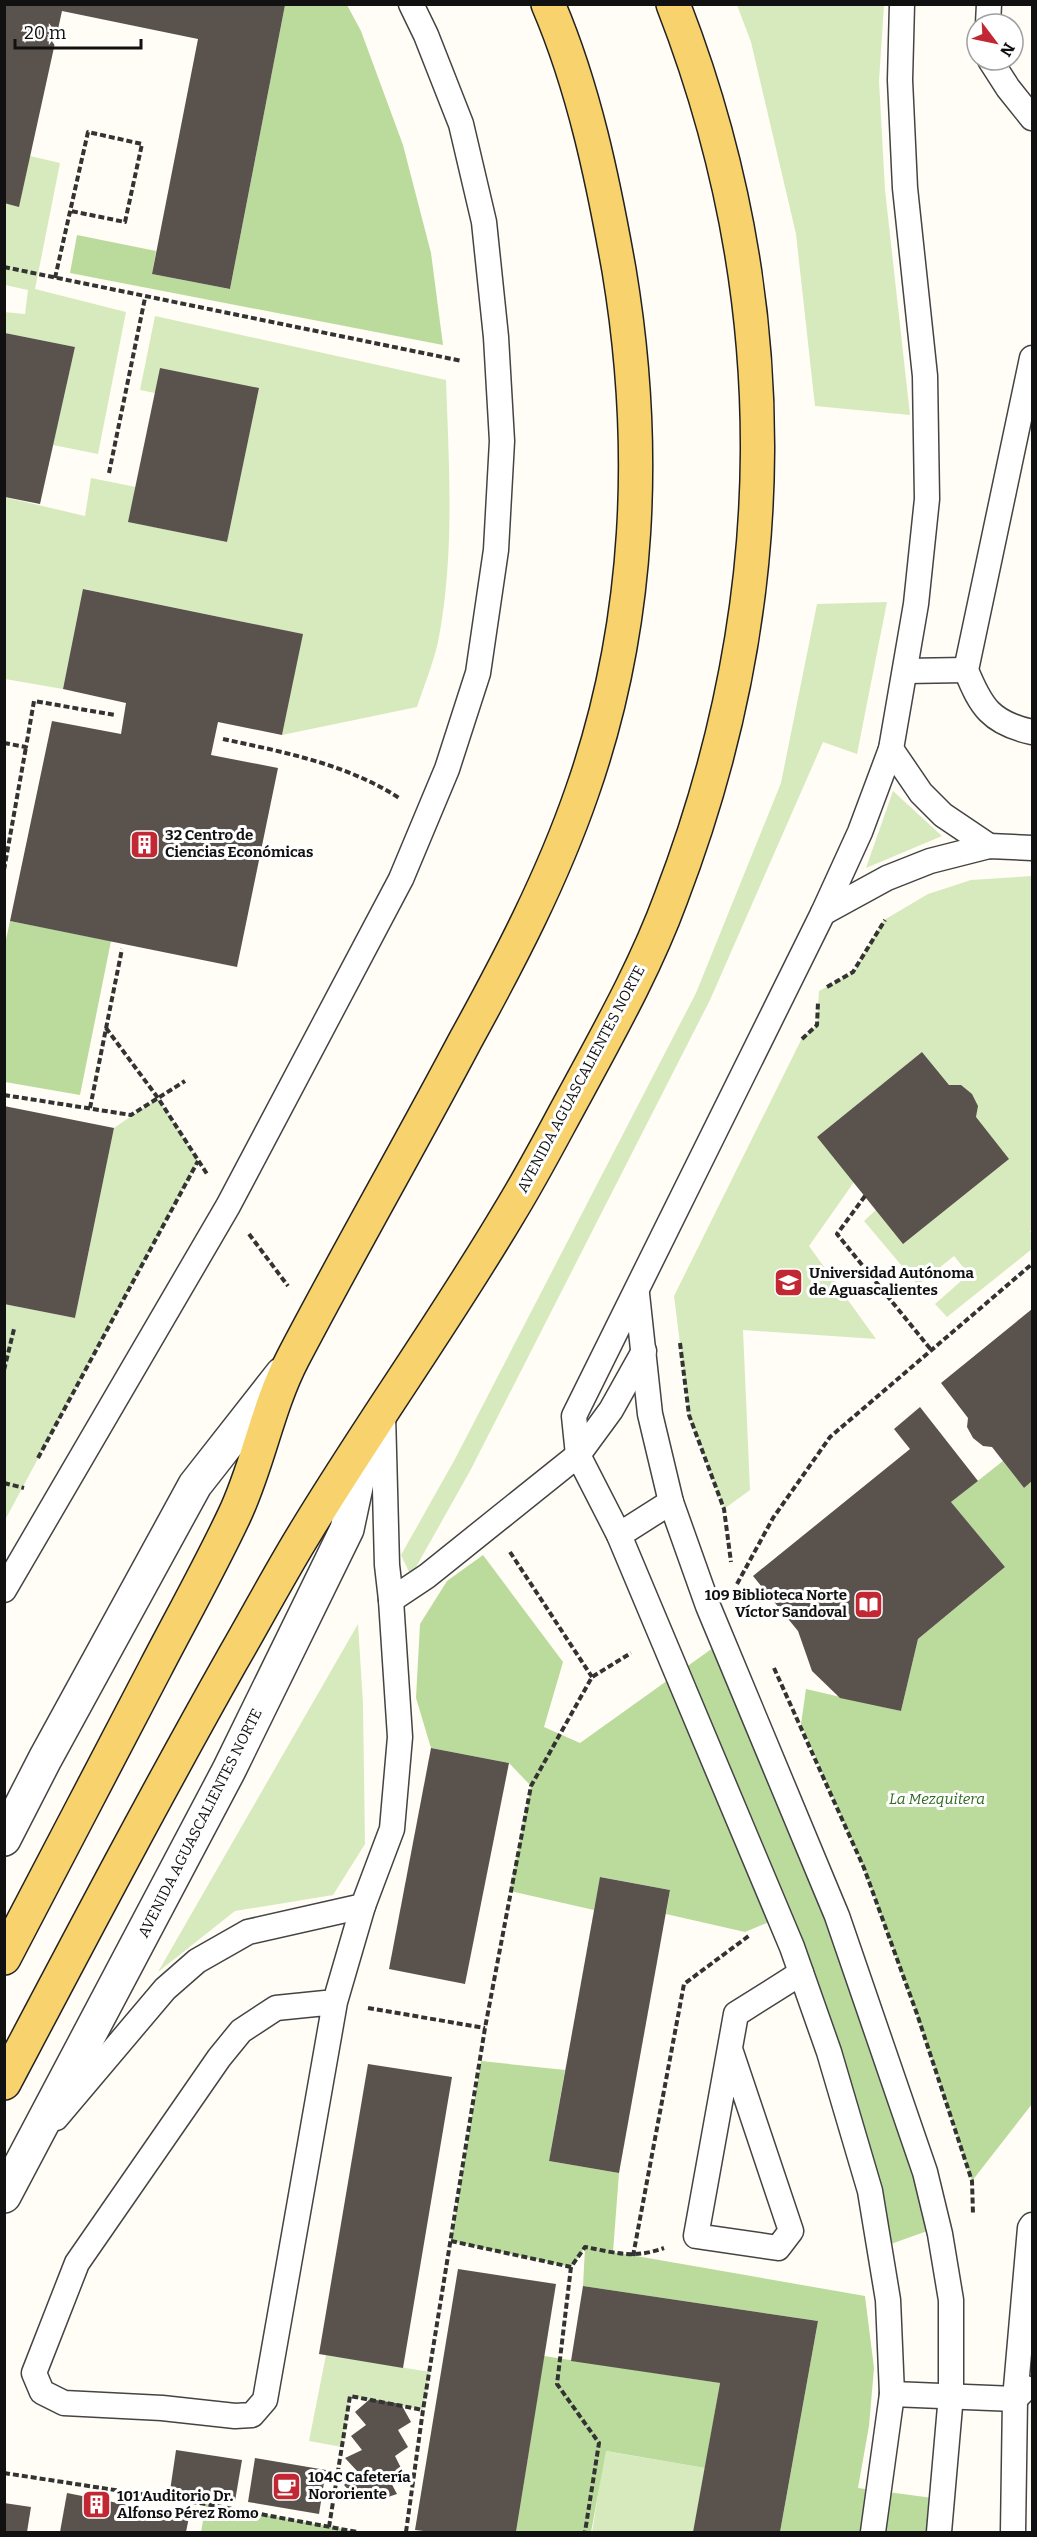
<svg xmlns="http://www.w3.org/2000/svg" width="1037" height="2537" font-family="Bitter,serif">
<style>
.green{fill:#d6eabe}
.forest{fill:#bbdb9d}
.building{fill:#5a524d}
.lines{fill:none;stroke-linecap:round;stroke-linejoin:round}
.service-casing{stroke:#444;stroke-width:27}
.tertiary-casing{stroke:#444;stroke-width:36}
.primary-casing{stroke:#222;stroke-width:36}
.path{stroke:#333;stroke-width:4;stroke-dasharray:6 3;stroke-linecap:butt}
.service{stroke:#fff;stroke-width:24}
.tertiary{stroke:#fff;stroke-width:33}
.primary{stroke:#f7d26d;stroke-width:33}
.labels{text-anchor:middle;stroke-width:6;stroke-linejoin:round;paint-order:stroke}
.poi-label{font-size:15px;font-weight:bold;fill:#111;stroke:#fff;text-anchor:start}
.street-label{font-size:15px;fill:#111;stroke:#fff}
.park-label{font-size:15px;font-style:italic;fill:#316a20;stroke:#fff}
</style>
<rect width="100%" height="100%" fill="#fffdf5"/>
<g class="green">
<polygon points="737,5 884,5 879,81 885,190 910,415 815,406 796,234 751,42"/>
<polygon points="30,156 60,163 35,289 126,312 98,454 53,445 75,347 5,333 4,312 25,314 28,290 5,285 5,203 19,206"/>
<path d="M155 316 446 380C449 467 455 556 438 642 433 664 424 686 417 707L282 735 302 634 84 589 63 689 5 679 4 497 85 516 91 478 136 487 129 522 227 542 259 388 155 393 140 390Z"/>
<polygon points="887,602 857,754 823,742 710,1000 470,1471 411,1576 401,1555 455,1459 696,993 781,783 817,604"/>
<polygon points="893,791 942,836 866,868"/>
<path d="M1032 876V1229L1030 1231 1032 1235V1249L947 1317 935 1304 969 1274 954 1256 918 1285 864 1221 976 1117C979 1098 969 1086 949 1085L922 1052 818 1137 854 1182 809 1246 876 1339 743 1330 750 1490 724 1509 689 1415 674 1296 802 1038 817 1025 819 991 854 972 884 920 928 894 971 880Z"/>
<polygon points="158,1098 198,1161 5,1520 5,1304 75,1318 114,1128"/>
<polygon points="358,1624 363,1704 365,1844 333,1895 235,1911 158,1972"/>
<polygon points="326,2355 430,2372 423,2410 350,2397 342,2447 309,2441"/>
<polygon points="605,2451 705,2468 693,2532 592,2532"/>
</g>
<g class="forest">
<polygon points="285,5 347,5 361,31 403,145 431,253 443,345 70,273 77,235 156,251 152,274 230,289"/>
<polygon points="10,921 111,941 80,1095 5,1082 4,949"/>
<polygon points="1003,1461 1024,1488 1032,1481 1032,2104 972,2181 917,2014 864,1868 801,1724 806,1689 901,1711 918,1639 1005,1567 951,1502"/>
<polygon points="483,1555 563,1662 544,1727 580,1743 717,1645 829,1919 912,2168 930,2230 888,2245 786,1915 745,1932 666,1914 670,1890 601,1877 594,1910 510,1891 531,1786 509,1763 431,1748 416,1698 420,1624 447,1581"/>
<polygon points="481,2061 565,2070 549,2161 619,2173 613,2252 865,2296 874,2368 869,2426 858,2488 940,2499 936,2532 780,2532 818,2321 583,2286 585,2248 571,2267 451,2241"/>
<polygon points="544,2356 720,2383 705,2468 606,2451 591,2532 516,2532"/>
<polygon points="206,2504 359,2532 201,2532"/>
</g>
<g class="building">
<polygon points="4,5 285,5 230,289 152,274 198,39 62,11 19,207 4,203"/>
<polygon points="5,333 75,347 40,504 5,497"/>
<polygon points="160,368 259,388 227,542 128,522"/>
<polygon points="83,589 303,634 282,735 218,722 211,755 278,768 237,967 10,921 52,721 121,734 126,703 63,689"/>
<polygon points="922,1052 949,1085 961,1085 972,1094 978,1106 976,1117 1009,1159 903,1244 817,1137"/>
<polygon points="4,1106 114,1128 75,1318 4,1304"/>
<polygon points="1032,1309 1032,1481 1024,1488 992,1447 983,1446 973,1438 967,1427 968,1418 941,1383"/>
<polygon points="920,1407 978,1481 951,1502 1005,1567 918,1639 901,1711 840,1698 812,1671 798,1631 753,1576 910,1449 894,1429"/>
<polygon points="431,1748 509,1763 465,1984 389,1969"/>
<polygon points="600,1877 670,1890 619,2173 549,2161"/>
<polygon points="368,2064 452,2077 403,2368 319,2354"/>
<polygon points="458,2269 556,2284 516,2532 432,2532 415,2530"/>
<polygon points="583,2286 818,2321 780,2532 693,2532 720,2383 571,2361"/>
<polygon points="370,2399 401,2404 411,2422 398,2430 408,2447 395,2456 402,2470 389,2479 397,2494 382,2499 355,2497 344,2485 358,2472 345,2458 362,2450 351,2436 366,2425 355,2412"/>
<polygon points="176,2450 242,2460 235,2501 170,2491"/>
<polygon points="255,2458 326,2470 319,2514 248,2502"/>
<polygon points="67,2493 189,2517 186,2532 60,2532"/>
<polygon points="4,2503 31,2507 27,2532 4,2532"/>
</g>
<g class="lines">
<defs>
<g id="service">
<polyline points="988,24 989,4"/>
<polyline points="990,60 1008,88 1032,118"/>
<path d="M1032 358 966 670C981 707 991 723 1032 732"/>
<polyline points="905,671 966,670"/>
<polyline points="891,749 921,793 943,815 989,846"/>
<polyline points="823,913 887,878 930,861 989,846 1032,848"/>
<polyline points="637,1294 650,1414 671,1502 708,1606 837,1916 925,2172 940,2234 951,2300 951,2395 939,2532"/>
<polyline points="619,1535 671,1502"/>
<polyline points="4,1590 228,1206 401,879 447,769 478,673 496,550 502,441 496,337 484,222 461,124 426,35 411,4"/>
<polyline points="391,1600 427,1576 578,1455 611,1410 644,1351"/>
<polyline points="335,2002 276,2008 241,2031 219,2058 77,2263 34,2373 42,2392 64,2403 162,2408 235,2416 252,2415 265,2400 335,2002 363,1906"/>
<polyline points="730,2049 791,2231 778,2248 696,2236 736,2014 801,1973"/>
<polyline points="56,2118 165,1989 197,1961 248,1932 363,1906 392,1829 400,1737 391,1600 387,1565 383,1414"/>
<polyline points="892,2394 1015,2399 1026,2388"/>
<polyline points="873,2532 892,2394 888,2300 870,2191 829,2052 792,1947 619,1535 578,1455 574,1416 823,913 860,832 891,749 916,604 927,499 925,376 905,188 900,80 902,4"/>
<polyline points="1013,2532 1015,2399 1030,2228 1032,2225"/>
</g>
<g id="tertiary">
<polyline points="4,1839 45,1759 195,1485 282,1374"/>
<polyline points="4,2196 229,1770 347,1529 366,1440"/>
</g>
<g id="primary">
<path d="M4 1958C55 1861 105 1764 156 1667 182 1617 210 1567 234 1516 258 1466 267 1408 293 1358 349 1251 409 1147 465 1041 509 961 552 879 582 792 641 624 648 444 619 270 603 180 584 88 548 4"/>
<path d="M4 2083C79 1941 153 1800 232 1660 257 1617 280 1573 306 1531 371 1424 445 1321 509 1213 533 1174 554 1133 576 1093 610 1030 646 966 671 898 784 603 788 300 673 4"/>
</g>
</defs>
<use href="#service" class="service-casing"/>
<use href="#tertiary" class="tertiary-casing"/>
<use href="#primary" class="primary-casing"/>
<g class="path">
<polyline points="4,267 462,361"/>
<polyline points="55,278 88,132 142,144 125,222 71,211"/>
<polyline points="109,473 145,298"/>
<path d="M223 739C283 752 347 764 399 798"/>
<polyline points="4,743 26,747 34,701 115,715"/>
<polyline points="4,870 26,747"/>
<polyline points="827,987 853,972 885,920"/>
<polyline points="106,1028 158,1098 207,1174"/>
<polyline points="802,1039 817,1025 818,1002"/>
<polyline points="4,1095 131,1115 185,1081"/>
<polyline points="90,1108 122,949"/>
<polyline points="865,1196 837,1234 932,1351"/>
<polyline points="249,1234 288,1286"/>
<polyline points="680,1343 689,1415 724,1509 731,1562"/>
<polyline points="4,1370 14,1329"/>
<polyline points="38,1458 198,1161"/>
<polyline points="4,1483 24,1488"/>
<polyline points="510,1552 592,1677"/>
<polyline points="737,1584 773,1518 830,1437 1032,1264"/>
<polyline points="774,1668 864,1868 917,2014 972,2181 973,2214"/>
<polyline points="368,2008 485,2028"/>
<path d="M451 2241 571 2267 585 2247C617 2253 633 2259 664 2248"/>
<polyline points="633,2256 684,1984 750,1935"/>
<polyline points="571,2267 557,2384 599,2443 585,2532"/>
<polyline points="4,2473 206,2504 357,2532"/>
<polyline points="329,2527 350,2396 423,2410"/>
<polyline points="406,2532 423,2410 485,2028 531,1786 592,1677 631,1653"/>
</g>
<use href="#service" class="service"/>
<use href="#tertiary" class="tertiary"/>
<use href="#primary" class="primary"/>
</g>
<defs>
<symbol id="building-square" viewBox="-11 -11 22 22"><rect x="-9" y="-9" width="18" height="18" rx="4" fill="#c22834" stroke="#fff"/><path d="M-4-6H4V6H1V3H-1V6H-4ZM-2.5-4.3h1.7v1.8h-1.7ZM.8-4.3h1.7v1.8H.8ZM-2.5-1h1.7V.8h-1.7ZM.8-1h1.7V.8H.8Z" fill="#fff"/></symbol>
<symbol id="university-square" viewBox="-11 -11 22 22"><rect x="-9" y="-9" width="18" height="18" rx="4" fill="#c22834" stroke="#fff"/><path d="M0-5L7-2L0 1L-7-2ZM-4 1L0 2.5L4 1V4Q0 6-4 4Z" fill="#fff"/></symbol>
<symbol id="library-square" viewBox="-11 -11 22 22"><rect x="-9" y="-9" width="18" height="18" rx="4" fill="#c22834" stroke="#fff"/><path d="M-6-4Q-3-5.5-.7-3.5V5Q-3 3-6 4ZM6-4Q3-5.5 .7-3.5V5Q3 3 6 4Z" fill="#fff"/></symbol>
<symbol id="cafe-square" viewBox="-11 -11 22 22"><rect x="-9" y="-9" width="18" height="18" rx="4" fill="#c22834" stroke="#fff"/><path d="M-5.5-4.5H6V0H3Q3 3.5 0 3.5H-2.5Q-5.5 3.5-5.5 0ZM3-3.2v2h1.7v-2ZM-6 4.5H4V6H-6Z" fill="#fff"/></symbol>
</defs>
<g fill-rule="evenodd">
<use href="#building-square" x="128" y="828" width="33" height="33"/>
<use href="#university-square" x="772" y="1266" width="33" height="33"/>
<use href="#library-square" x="852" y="1588" width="33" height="33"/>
<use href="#cafe-square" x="270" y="2470" width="33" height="33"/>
<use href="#building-square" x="80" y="2488" width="33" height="33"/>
</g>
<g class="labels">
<g class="poi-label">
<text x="165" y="840">32 Centro de<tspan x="165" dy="17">Ciencias Económicas</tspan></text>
<text x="809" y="1278">Universidad Autónoma<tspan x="809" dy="17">de Aguascalientes</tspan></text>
<text x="847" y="1600" text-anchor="end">109 Biblioteca Norte<tspan x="847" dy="17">Víctor Sandoval</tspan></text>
<text x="308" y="2482">104C Cafetería<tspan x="308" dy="17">Nororiente</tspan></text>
<text x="117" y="2501">101 Auditorio Dr.<tspan x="117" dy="17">Alfonso Pérez Romo</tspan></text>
</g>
<g class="street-label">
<text transform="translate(581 1079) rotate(-62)" y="5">AVENIDA AGUASCALIENTES NORTE</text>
<text transform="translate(200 1823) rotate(-63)" y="5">AVENIDA AGUASCALIENTES NORTE</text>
</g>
<g class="park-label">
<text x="937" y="1804">La Mezquitera</text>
</g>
</g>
<rect width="1037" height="2537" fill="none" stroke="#111111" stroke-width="12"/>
<g transform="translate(995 42) rotate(122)"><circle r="28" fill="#ffffff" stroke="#a0a0a0" stroke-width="1.5"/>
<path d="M0-4.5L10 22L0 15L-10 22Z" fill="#c22834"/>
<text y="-9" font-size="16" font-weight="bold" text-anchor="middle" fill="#111111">N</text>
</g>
<path d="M15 39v9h126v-9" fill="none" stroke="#111111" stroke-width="3"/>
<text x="24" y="39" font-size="18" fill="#111111" stroke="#ffffff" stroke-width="4.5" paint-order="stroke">20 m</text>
</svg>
